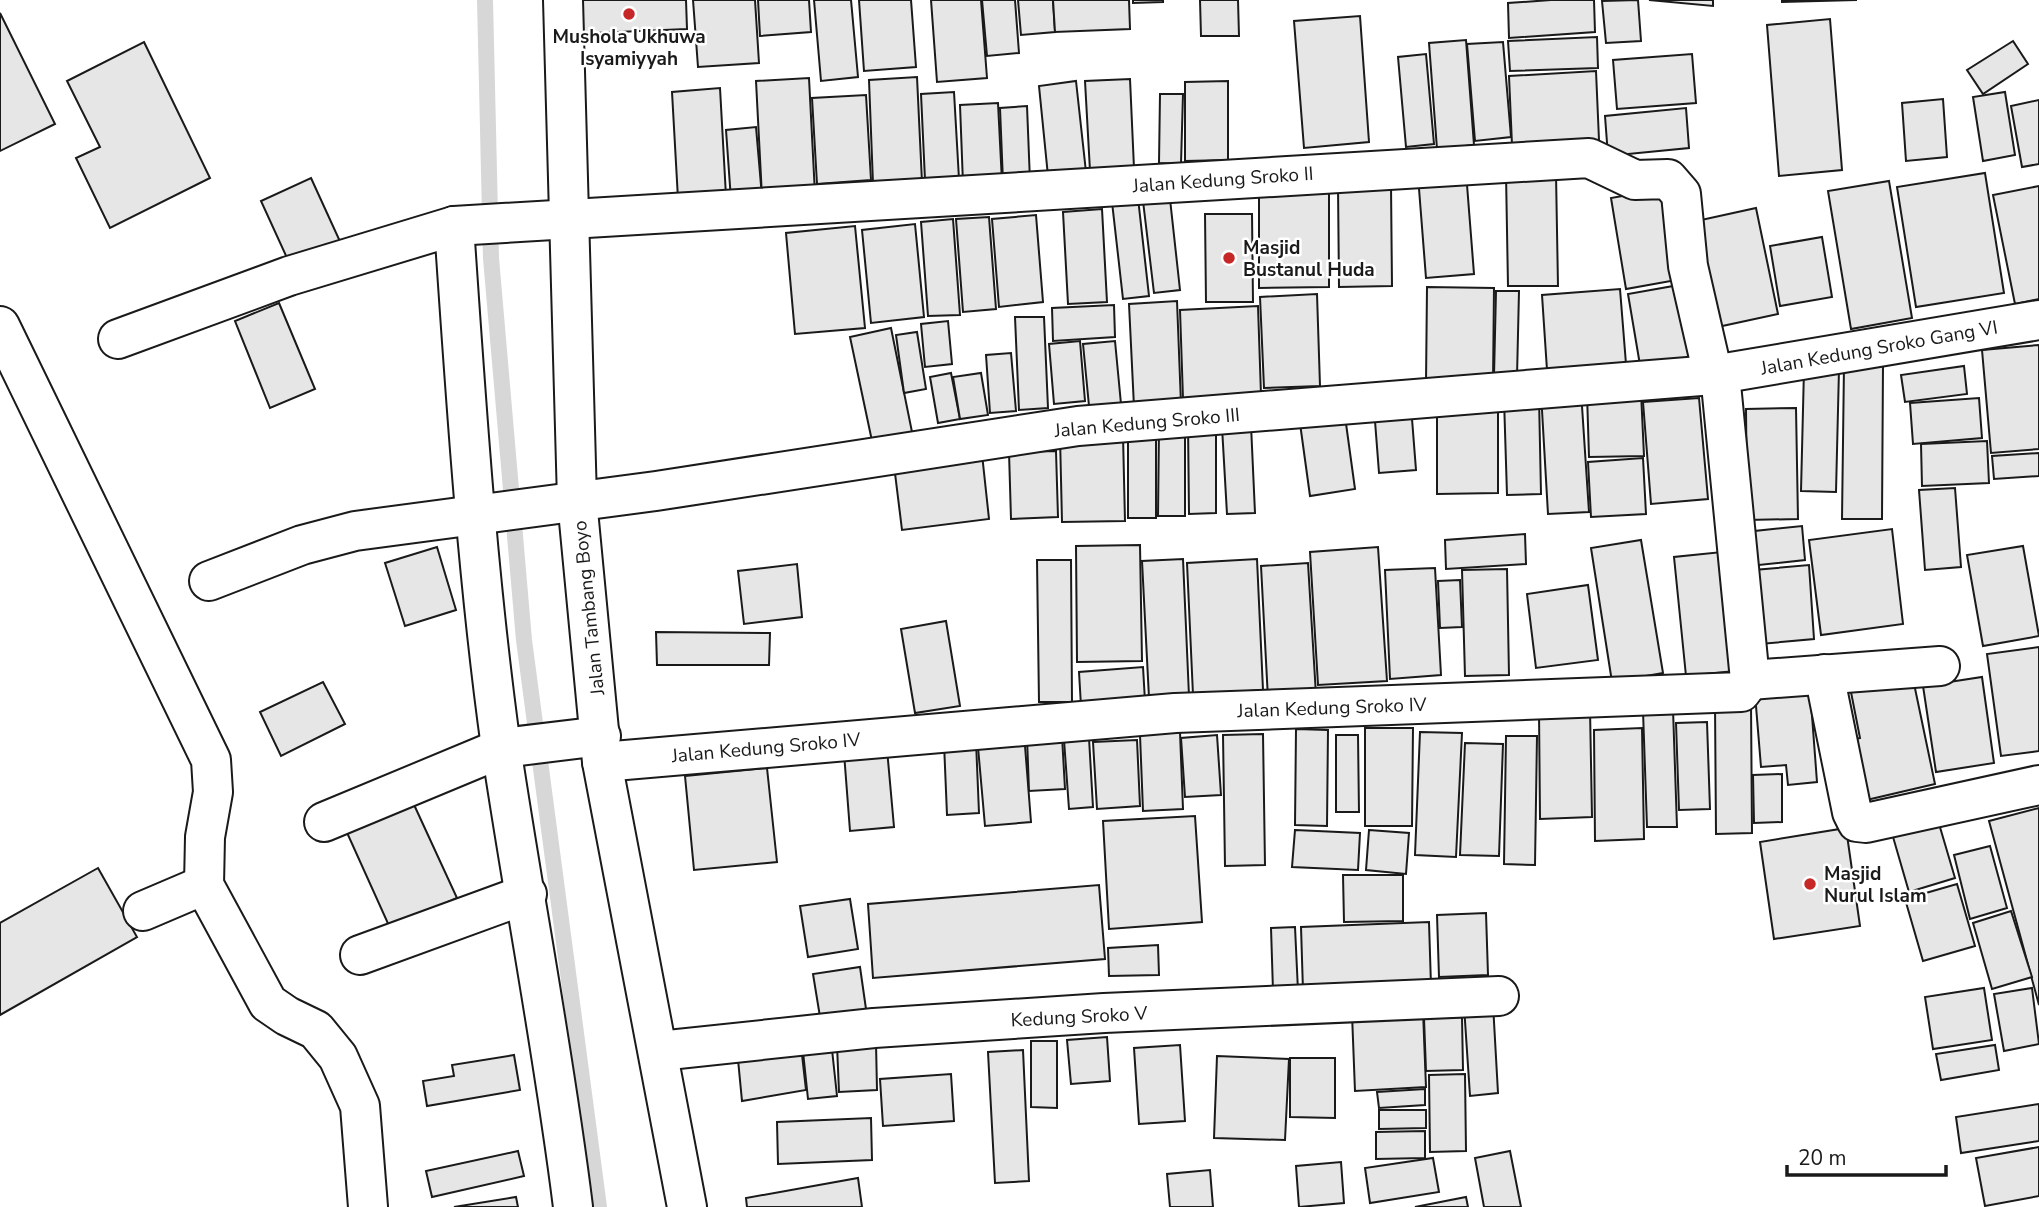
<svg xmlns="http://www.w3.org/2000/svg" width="2039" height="1207" font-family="'Nunito Sans',sans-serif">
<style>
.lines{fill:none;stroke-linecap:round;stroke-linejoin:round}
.stream{stroke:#d7d7d7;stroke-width:16}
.building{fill:#e6e6e6;stroke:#1a1a1a;stroke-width:2}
.minor-casing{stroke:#1a1a1a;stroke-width:42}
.major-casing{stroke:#1a1a1a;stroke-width:42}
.minor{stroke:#fff;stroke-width:38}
.major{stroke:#fff;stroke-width:38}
.poi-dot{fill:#c62828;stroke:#fff;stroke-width:2.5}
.labels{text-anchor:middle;stroke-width:5;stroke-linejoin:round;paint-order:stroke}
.poi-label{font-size:19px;font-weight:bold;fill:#1a1a1a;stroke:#fff;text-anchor:start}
.street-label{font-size:19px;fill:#1a1a1a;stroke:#fff}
</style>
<rect width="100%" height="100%" fill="#fff"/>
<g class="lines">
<polyline class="stream" points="485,0 491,258 524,640 599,1207"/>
</g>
<g class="building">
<polygon points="570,0 686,0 687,29 571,34"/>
<polygon points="693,0 755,0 759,63 698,67"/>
<polygon points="758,0 809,0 811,32 760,36"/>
<polygon points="814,0 851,0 858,77 821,81"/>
<polygon points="859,0 911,0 916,67 864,71"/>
<polygon points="931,0 981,0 987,78 937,82"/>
<polygon points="982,0 1015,0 1019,53 987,56"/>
<polygon points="1018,0 1053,0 1055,32 1021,35"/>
<polygon points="1053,0 1129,0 1130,29 1055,32"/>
<polygon points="1133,0 1163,0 1163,2 1133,3"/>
<polygon points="1200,0 1238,0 1239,36 1201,36"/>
<polygon points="1551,0 1594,0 1595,32 1509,38 1508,3"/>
<polygon points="1638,0 1641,41 1606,43 1602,1"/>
<polygon points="1649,0 1713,0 1713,6"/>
<polygon points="1782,0 1857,0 1782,2"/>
<polygon points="0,13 55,124 0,151"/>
<polygon points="1360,16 1369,142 1304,148 1294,21"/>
<polygon points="1830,19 1842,170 1779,176 1767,25"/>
<polygon points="1597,37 1598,68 1510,71 1508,41"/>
<polygon points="1466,40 1474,145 1437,149 1429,43"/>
<polygon points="2013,41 2028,64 1983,94 1967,70"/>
<polygon points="144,42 210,178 110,228 76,158 100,147 67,81"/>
<polygon points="1503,42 1511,137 1475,141 1467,44"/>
<polygon points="1426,54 1434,144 1406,147 1398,57"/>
<polygon points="1692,54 1696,103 1617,109 1613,60"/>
<polygon points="1596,71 1599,140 1512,145 1509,76"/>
<polygon points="917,77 922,182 873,184 869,80"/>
<polygon points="809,78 815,194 762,197 756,81"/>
<polygon points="1130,79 1134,168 1090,171 1085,81"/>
<polygon points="1076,81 1086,172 1048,176 1039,86"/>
<polygon points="1228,81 1228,160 1185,161 1185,82"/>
<polygon points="720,88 726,196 678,199 672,92"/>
<polygon points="954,92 959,179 925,180 921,94"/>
<polygon points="2005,92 2015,155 1983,161 1973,97"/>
<polygon points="1160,94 1183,94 1181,164 1159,163"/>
<polygon points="866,95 871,180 817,184 812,98"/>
<polygon points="1943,99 1947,157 1906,161 1902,103"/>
<polygon points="2039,100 2039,164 2022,167 2011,106"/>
<polygon points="998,103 1002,182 963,184 960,105"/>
<polygon points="1027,106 1030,181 1003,182 1000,108"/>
<polygon points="1686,108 1689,148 1608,156 1605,116"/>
<polygon points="756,127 762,197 731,200 726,130"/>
<polygon points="1466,172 1474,274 1426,278 1418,176"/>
<polygon points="1985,173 2004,293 1916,307 1897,187"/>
<polygon points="1506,174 1556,174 1558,286 1508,286"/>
<polygon points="311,178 343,248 293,271 261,201"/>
<polygon points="1889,181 1912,318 1851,329 1828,191"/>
<polygon points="1391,185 1392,286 1339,287 1338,186"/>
<polygon points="2039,186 2039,299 2015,304 1993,195"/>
<polygon points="1667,188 1682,279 1626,289 1611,198"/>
<polygon points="1259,190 1329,190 1329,287 1259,288"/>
<polygon points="1138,198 1149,296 1123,299 1112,202"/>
<polygon points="1170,199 1180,290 1154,293 1143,201"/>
<polygon points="1756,208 1778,314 1713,328 1692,222"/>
<polygon points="1102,209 1107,302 1068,304 1063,212"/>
<polygon points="1205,214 1252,214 1253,302 1206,302"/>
<polygon points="1036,215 1043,302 999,307 992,219"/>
<polygon points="989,217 996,309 963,312 956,219"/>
<polygon points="953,219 960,315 928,316 921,222"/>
<polygon points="915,224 924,317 871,323 862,230"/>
<polygon points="855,226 865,328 795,334 786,233"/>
<polygon points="1822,237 1832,297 1780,306 1770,246"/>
<polygon points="1679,285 1692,362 1641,371 1628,294"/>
<polygon points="1427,287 1494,288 1493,383 1426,383"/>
<polygon points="1620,289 1626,364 1547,370 1542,295"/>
<polygon points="1496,291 1519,291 1517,377 1494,376"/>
<polygon points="1317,294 1320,386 1264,388 1260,297"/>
<polygon points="1177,301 1181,404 1134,407 1129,304"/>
<polygon points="279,303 315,389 270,408 235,321"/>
<polygon points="1114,305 1115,337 1053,341 1052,308"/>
<polygon points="1258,306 1261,395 1183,399 1180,310"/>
<polygon points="1015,317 1044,317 1048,408 1019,410"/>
<polygon points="948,321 952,364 925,367 921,324"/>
<polygon points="891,328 912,432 872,441 850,337"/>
<polygon points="917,332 926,389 904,393 896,335"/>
<polygon points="1080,341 1085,401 1054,404 1049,344"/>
<polygon points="1115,341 1121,404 1089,406 1083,344"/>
<polygon points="2039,345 2039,449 1991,453 1982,350"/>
<polygon points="1011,353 1016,411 990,413 986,355"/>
<polygon points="1844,365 1883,365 1882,519 1842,519"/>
<polygon points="1964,366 1967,394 1905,402 1901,375"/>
<polygon points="1804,369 1839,369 1836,492 1801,491"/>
<polygon points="951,373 960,419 938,423 930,377"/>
<polygon points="981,373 988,415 960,419 953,377"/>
<polygon points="1581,391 1589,512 1548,514 1541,393"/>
<polygon points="1641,392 1644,456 1589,457 1587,394"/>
<polygon points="1539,397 1541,494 1507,495 1504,399"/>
<polygon points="1699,398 1708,499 1651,504 1643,402"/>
<polygon points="1979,398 1982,438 1913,444 1910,403"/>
<polygon points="1498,402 1498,493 1437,494 1437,403"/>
<polygon points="1411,406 1416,470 1379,473 1374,408"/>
<polygon points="1796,408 1798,519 1747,520 1746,409"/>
<polygon points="1344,409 1355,489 1310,496 1299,416"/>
<polygon points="1188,424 1216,424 1216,513 1189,514"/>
<polygon points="1251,425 1255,513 1227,514 1222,427"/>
<rect x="1128" y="427" width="28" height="91"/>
<polygon points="1159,427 1185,427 1185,516 1158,516"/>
<polygon points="1123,435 1125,521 1062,522 1060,437"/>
<polygon points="1987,441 1989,483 1922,486 1921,444"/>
<polygon points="1056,451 1058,517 1011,519 1009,452"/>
<polygon points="2039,453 2039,476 1994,479 1992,456"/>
<polygon points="982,454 989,519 902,530 894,465"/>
<polygon points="1643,458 1646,514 1591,517 1588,462"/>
<polygon points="1955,488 1961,567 1925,570 1919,490"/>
<polygon points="1802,526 1805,560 1740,567 1736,533"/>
<polygon points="1892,529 1903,624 1821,635 1809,540"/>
<polygon points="1525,534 1526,564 1446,569 1445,540"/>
<polygon points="1641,540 1663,673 1612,682 1591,548"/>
<polygon points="1140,545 1142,661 1077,662 1076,546"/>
<polygon points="2023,546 2039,636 1983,646 1967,555"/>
<polygon points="437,547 456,610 405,626 385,563"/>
<polygon points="1378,547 1387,681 1318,685 1310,552"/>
<polygon points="1722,552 1735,671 1686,676 1674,557"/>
<polygon points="1183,559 1189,696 1149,698 1142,561"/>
<polygon points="1257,559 1263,690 1193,695 1187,563"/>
<polygon points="1037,560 1071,560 1072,702 1039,702"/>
<polygon points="1308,563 1316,695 1268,699 1261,566"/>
<polygon points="797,564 802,617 744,624 738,571"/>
<polygon points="1809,565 1814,639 1760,644 1754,570"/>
<polygon points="1435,568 1441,675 1390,679 1385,570"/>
<polygon points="1507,569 1509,675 1465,676 1462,570"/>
<polygon points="1460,580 1462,627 1440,628 1438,581"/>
<polygon points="1588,585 1598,660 1536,668 1527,594"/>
<polygon points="946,621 960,706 915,713 901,629"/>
<polygon points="656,632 770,633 769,665 657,665"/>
<polygon points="2039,647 2039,751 2001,756 1987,654"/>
<polygon points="1143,667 1145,701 1081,706 1079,672"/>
<polygon points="1912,674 1935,784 1858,802 1844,742 1860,738 1850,687"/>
<polygon points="1982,677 1994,763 1936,772 1923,686"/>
<polygon points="323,682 345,724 281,756 260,712"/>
<polygon points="1810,689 1817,782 1788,785 1786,765 1761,767 1755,694"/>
<polygon points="1751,703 1752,833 1716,834 1715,704"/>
<polygon points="1590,709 1592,817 1540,819 1539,711"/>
<polygon points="1673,709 1677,827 1647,827 1643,711"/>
<polygon points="1707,722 1710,809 1679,810 1676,723"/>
<polygon points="1365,728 1413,728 1412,826 1365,826"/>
<polygon points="1642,728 1644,839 1595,841 1594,730"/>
<polygon points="1296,729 1328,730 1327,826 1295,825"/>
<polygon points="1180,732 1183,809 1143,811 1140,735"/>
<polygon points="1420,732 1462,733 1456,857 1415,855"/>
<polygon points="1024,733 1031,822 985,826 977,736"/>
<polygon points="1263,734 1265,865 1225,866 1223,735"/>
<polygon points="1217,735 1221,795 1185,797 1181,738"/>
<polygon points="1336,735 1358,735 1359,812 1336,812"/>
<polygon points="1062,736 1065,789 1029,791 1027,738"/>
<polygon points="1506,736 1537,736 1535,865 1504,864"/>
<polygon points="1089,738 1093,807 1069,809 1064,740"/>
<polygon points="1137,740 1140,806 1097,809 1093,742"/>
<polygon points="976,741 979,813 947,815 944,743"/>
<polygon points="1465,743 1503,744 1499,856 1460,855"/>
<polygon points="887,749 894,827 850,831 844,753"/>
<polygon points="767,768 777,862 694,870 685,776"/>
<polygon points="1782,774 1782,822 1754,823 1753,775"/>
<polygon points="410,796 457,898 390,928 344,826"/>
<polygon points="2039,808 2039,1005 1989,821"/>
<polygon points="1195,816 1202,922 1109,929 1103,821"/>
<polygon points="1937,817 1955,878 1909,892 1891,830"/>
<polygon points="1846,828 1860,926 1774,939 1760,842"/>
<polygon points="1295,830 1360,833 1358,870 1292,867"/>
<polygon points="1369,830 1409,833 1406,874 1366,870"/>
<polygon points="1990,846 2007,908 1970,919 1954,855"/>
<polygon points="98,868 137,937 0,1015 0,923"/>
<polygon points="1343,875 1403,875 1403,921 1344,922"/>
<polygon points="1957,884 1975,946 1923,961 1905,899"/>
<polygon points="1099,885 1105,959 873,978 868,904"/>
<polygon points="850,899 858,949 808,957 800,906"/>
<polygon points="2011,911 2032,977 1992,989 1973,923"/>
<polygon points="1486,913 1488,975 1439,977 1437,915"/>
<polygon points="1429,922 1431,986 1303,991 1301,927"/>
<polygon points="1295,927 1298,991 1273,991 1271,928"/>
<polygon points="1158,945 1159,975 1109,976 1108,948"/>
<polygon points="860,967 867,1016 821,1023 813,974"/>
<polygon points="1984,988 1992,1040 1933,1049 1925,997"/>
<polygon points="2032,988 2039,1044 2004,1051 1994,994"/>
<polygon points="1493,1004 1498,1093 1470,1096 1464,1006"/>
<polygon points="1423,1011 1426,1087 1355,1091 1352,1014"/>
<polygon points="1462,1017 1463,1070 1426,1071 1424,1018"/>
<polygon points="1107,1037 1110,1081 1071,1084 1067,1040"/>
<polygon points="831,1040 837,1096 808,1099 802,1042"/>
<polygon points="1031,1041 1057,1041 1057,1108 1031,1107"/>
<polygon points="876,1043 877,1090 839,1092 837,1045"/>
<polygon points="1180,1045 1185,1121 1139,1124 1134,1048"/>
<polygon points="1995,1045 1999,1070 1941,1080 1936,1054"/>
<polygon points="801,1046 806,1090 742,1101 737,1049"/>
<polygon points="1023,1050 1029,1181 995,1183 988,1052"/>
<polygon points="514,1055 520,1090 427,1106 423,1081 454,1076 452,1065"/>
<polygon points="1217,1056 1289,1059 1285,1140 1214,1138"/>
<polygon points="1290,1058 1335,1058 1335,1118 1290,1117"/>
<polygon points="951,1074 954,1121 883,1126 880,1079"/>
<polygon points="1465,1074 1466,1151 1430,1152 1429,1075"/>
<polygon points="1425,1089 1425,1105 1379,1108 1377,1092"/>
<polygon points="2039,1104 2039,1141 1961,1153 1956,1117"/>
<polygon points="1379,1110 1426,1110 1426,1128 1379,1129"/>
<polygon points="871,1118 872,1160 778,1164 777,1122"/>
<polygon points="1425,1131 1425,1158 1376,1159 1376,1132"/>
<polygon points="2039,1147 2039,1196 1985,1206 1976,1158"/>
<polygon points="518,1151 524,1176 432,1197 426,1171"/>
<polygon points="1510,1151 1521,1207 1484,1207 1475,1158"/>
<polygon points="1433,1158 1439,1192 1370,1203 1365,1168"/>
<polygon points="1341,1162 1344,1203 1299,1207 1296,1166"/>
<polygon points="1210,1170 1213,1207 1170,1207 1167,1174"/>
<polygon points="858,1178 862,1207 747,1207 746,1198"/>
<polygon points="516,1197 518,1207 454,1207"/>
<polygon points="1466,1197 1468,1207 1415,1207"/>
</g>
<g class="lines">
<defs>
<g id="minor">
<path d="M454 226C466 401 477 574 501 747 524 901 554 1053 573 1207"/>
<polyline points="0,326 211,760 213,792 205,837 204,885 268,1003 287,1016 316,1030 338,1057 360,1106 368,1207"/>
<polyline points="118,339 289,276 454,226 1589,158 1635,180 1668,179 1681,194 1688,266 1713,375"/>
<polyline points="209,581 302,545 355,531 656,491 1078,426 1713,375 2039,320"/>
<polyline points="1824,674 1852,812 1857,822 1866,823 2039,785"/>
<polyline points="1750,680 1940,666"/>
<polyline points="602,762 1175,713 1741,692 1750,680 1720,374"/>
<polyline points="324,822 502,748 601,736"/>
<polyline points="143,911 204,885"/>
<polyline points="360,955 527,894"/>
<polyline points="659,1051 874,1028 1104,1013 1499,996"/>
</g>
<polyline id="major" points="563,0 577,500 602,762 687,1207"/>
</defs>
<use href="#minor" class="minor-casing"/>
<use href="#major" class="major-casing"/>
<use href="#minor" class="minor"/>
<use href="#major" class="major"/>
</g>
<g class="poi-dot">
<circle cx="629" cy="14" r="7"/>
<circle cx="1229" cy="258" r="7"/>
<circle cx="1810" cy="884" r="7"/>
</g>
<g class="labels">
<g class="poi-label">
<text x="629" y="43" text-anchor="middle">Mushola Ukhuwa<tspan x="629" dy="22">Isyamiyyah</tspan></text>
<text x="1243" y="254">Masjid<tspan x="1243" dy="22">Bustanul Huda</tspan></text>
<text x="1824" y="880">Masjid<tspan x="1824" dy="22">Nurul Islam</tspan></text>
</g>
<g class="street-label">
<text transform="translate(1223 179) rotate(-4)" y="7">Jalan Kedung Sroko II</text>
<text transform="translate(1879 347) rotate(-10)" y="7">Jalan Kedung Sroko Gang VI</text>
<text transform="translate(1147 422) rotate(-5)" y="7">Jalan Kedung Sroko III</text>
<text transform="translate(588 608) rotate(-96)" y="7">Jalan Tambang Boyo</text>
<text transform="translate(1332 707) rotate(-2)" y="7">Jalan Kedung Sroko IV</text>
<text transform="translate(766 747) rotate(-5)" y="7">Jalan Kedung Sroko IV</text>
<text transform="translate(1079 1016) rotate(-3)" y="7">Kedung Sroko V</text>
</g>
</g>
<path d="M1787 1165v10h159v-10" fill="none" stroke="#1a1a1a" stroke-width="3.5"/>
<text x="1798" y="1165" font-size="21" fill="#1a1a1a" stroke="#ffffff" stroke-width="5" paint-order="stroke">20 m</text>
</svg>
